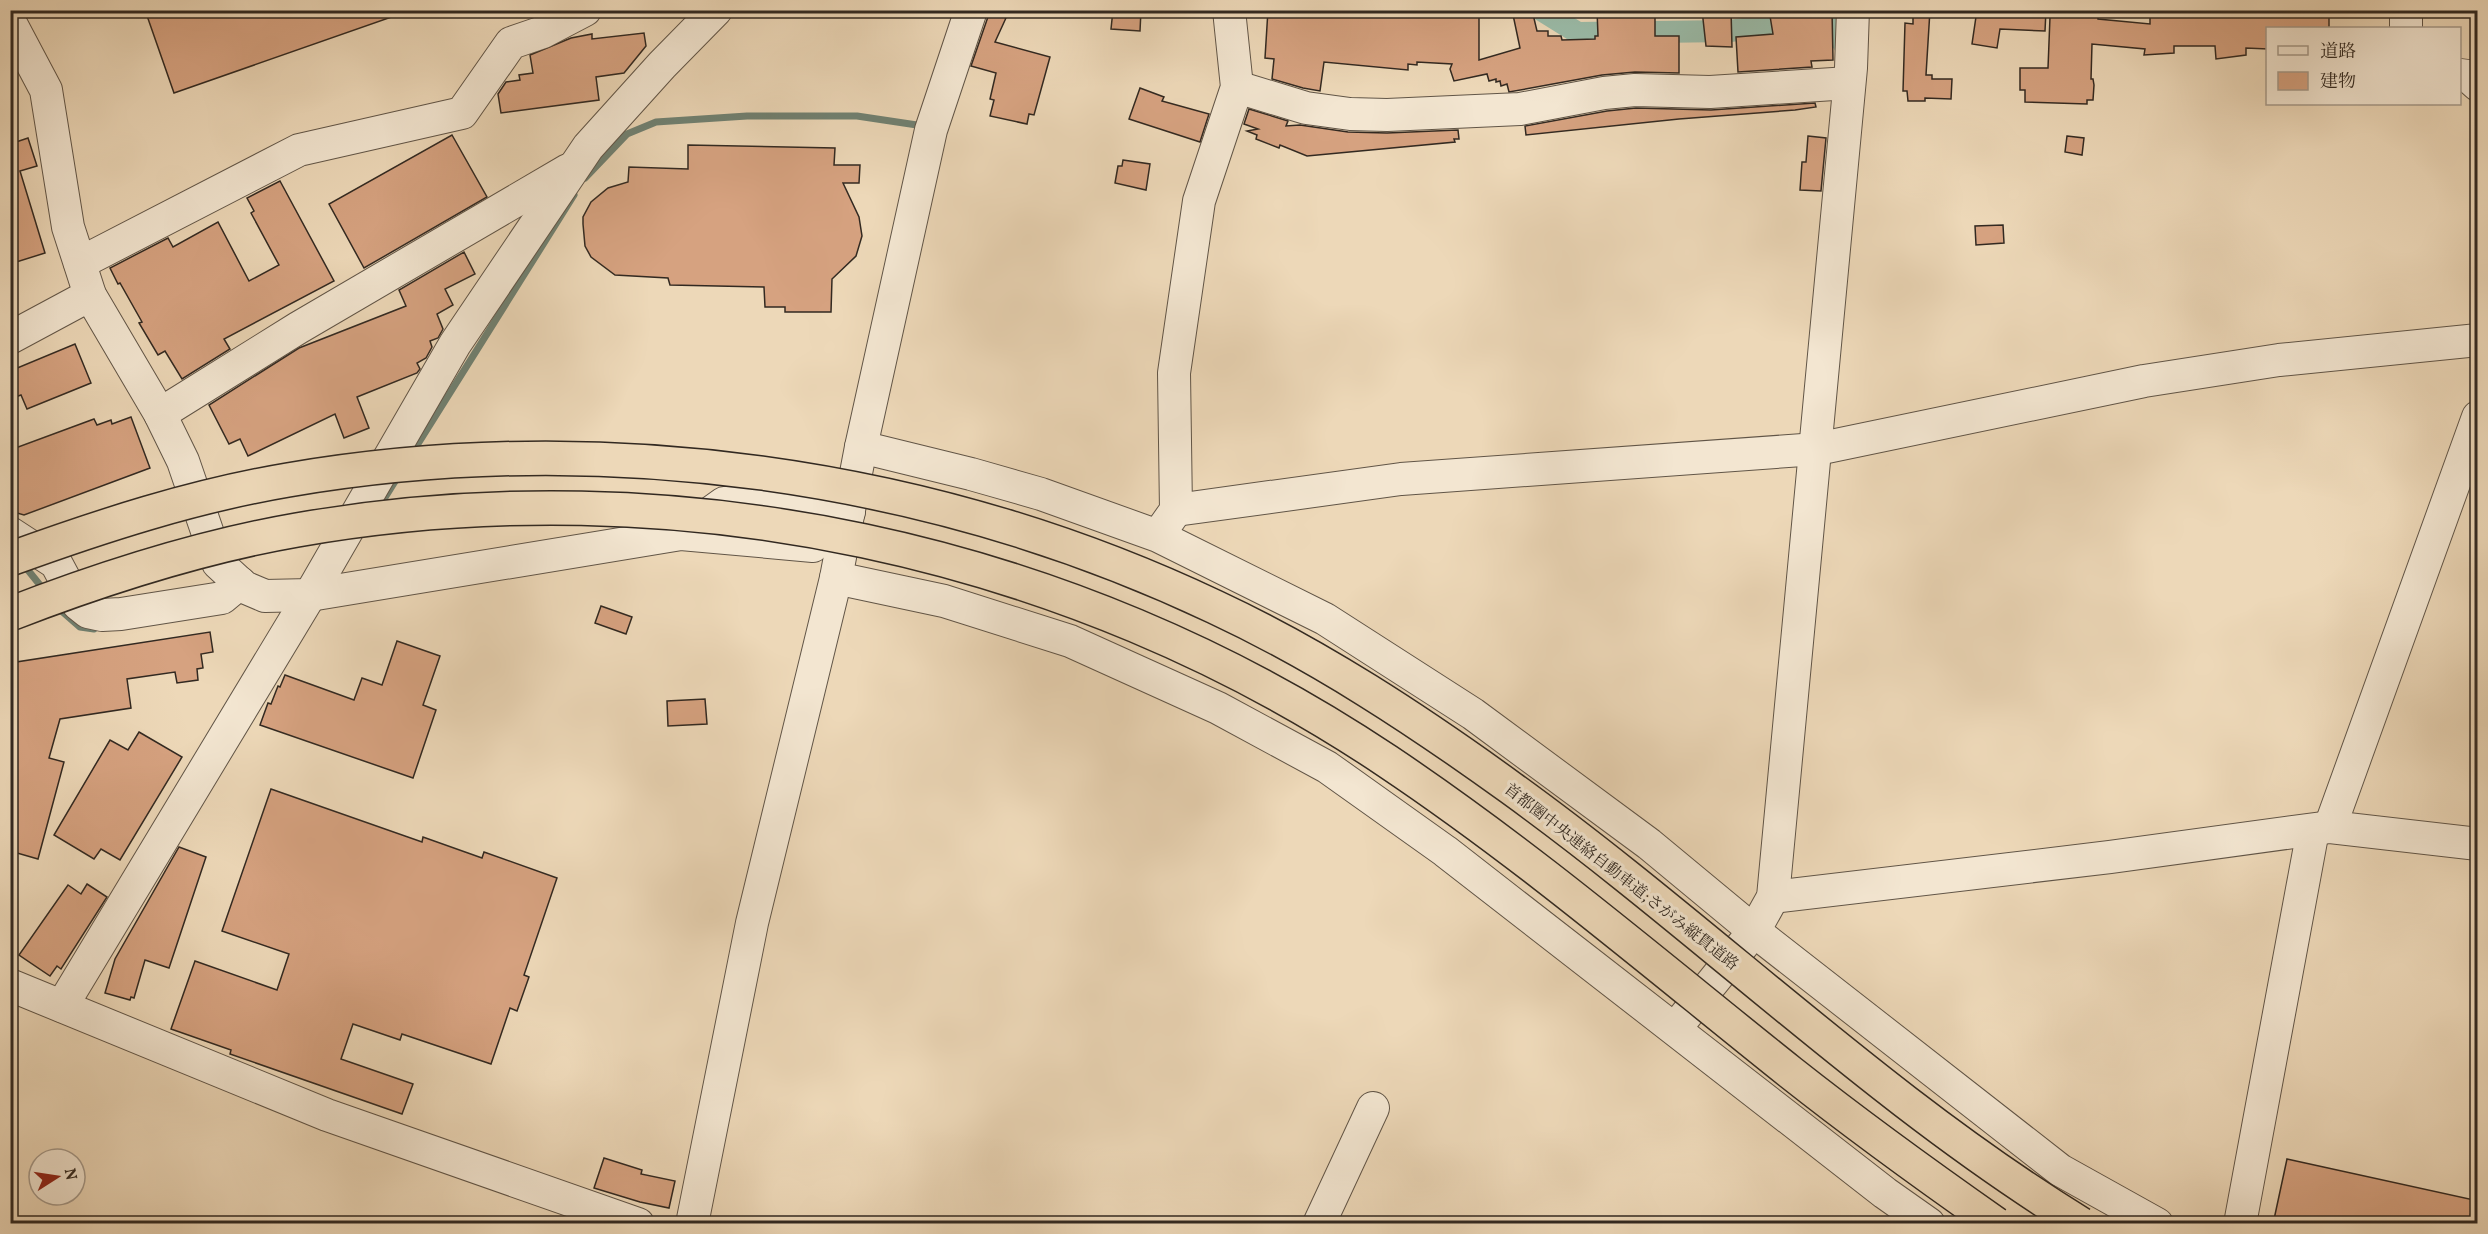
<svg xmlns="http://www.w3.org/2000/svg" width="2488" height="1234" font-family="Vollkorn,'Noto Serif JP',serif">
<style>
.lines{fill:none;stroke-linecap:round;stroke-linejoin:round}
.stream{stroke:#708172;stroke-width:7}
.canal{stroke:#9abba8;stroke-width:22}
.building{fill:#d6a280;stroke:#322921;stroke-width:1.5}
.minor-casing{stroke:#615547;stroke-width:34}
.minor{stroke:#f3e6d1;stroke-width:32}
.highway-bridge-casing{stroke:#322921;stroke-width:36;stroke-linecap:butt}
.highway-bridge{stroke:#edd8b8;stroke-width:33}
.labels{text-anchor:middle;stroke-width:6;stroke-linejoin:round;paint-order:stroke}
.street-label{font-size:16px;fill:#322921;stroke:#f3e6d1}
</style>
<rect width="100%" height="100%" fill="#edd8b8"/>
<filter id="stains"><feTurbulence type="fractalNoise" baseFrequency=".00333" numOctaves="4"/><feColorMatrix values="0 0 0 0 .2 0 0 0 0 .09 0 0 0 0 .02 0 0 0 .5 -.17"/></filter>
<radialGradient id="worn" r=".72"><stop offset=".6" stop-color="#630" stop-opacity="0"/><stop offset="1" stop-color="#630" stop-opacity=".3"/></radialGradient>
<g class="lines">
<g class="stream">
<polyline points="585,178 627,134 656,122 747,116 857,116 917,125"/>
<polyline points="411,455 574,195"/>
<polyline points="381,504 399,475"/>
<polyline points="23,564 44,590"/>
<polyline points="56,606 80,627 94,629"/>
</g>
<polyline class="canal" points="1541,10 1578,33 1730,31 1836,16 1844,22 1843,43"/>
</g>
<g class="building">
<polygon points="145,10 403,10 403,13 174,93"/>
<polygon points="1113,10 1141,10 1140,31 1111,29"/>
<polygon points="1268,10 1479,10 1479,60 1520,48 1512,10 1532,10 1537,31 1548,31 1548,36 1561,36 1562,40 1595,39 1595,36 1598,36 1597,10 1655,10 1655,36 1679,36 1679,73 1635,72 1602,75 1509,92 1507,84 1501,86 1500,81 1496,82 1496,79 1489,81 1487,74 1454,81 1450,69 1452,64 1417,62 1417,65 1408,64 1408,70 1324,62 1320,91 1303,88 1272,79 1274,59 1265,58"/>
<polygon points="1702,10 1731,10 1732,47 1706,46"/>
<polygon points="1769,10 1832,10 1833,60 1811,61 1812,67 1738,72 1736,37 1773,34"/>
<polygon points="1913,10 1930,10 1926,75 1932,75 1932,79 1952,79 1951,99 1925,98 1925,101 1908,101 1907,91 1903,91 1905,23 1913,24"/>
<polygon points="1977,10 2046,10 2045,31 2000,29 1997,48 1972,44"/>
<polygon points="2080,10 2098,10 2098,19 2150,24 2150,10 2329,10 2329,28 2268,28 2268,49 2246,48 2246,55 2216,59 2215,46 2174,46 2174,53 2144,55 2145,49 2092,44 2091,79 2093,79 2094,85 2093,100 2087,100 2087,104 2025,102 2025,90 2020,90 2020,68 2048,68 2050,17 2079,17"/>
<polygon points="990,11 1006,18 995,42 1050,57 1034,115 1029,114 1027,124 990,116 994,100 990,99 996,73 971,66"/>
<polygon points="644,33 646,46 624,73 596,77 599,100 501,113 498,94 506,82 520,80 519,75 533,73 530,55 571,38 592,34 592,39"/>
<polygon points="1140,88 1164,97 1162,101 1209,114 1200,142 1129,119"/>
<polygon points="1815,103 1816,107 1795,110 1679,119 1526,135 1525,126 1607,111 1636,108 1711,110"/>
<polygon points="1249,109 1288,121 1286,126 1300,125 1348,132 1387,133 1458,130 1459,139 1454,139 1455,142 1307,156 1280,145 1279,148 1256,139 1257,135 1247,131 1258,129 1244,124"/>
<polygon points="452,135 487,197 364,268 329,204"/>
<polygon points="1808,136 1826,138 1821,191 1800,190 1802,162 1806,162"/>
<polygon points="2067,136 2084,138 2082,155 2065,152"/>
<polygon points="28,138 37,166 20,171 45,253 10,264 10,144"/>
<polygon points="688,145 835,148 834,165 860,165 859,183 843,183 859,217 862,236 856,256 832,279 831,312 785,312 785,307 765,307 764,287 670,285 668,278 615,275 591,257 585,246 583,224 583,217 591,202 608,188 628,182 629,167 688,169"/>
<polygon points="1123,160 1150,164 1146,190 1115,183 1118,166 1122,166"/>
<polygon points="280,181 334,281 224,339 230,349 182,379 165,351 158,355 139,323 142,322 120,283 118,284 110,268 168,238 173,247 218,222 249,281 279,265 251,213 254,211 247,198"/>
<polygon points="2003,225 2004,243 1976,245 1975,226"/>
<polygon points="464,252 475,274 445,289 453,305 437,314 443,329 438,338 430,341 432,347 426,358 417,363 420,369 417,373 357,397 369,428 344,438 335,414 248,456 240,439 229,444 209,405 299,348 406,306 399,290"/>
<polygon points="75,344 91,383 27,409 21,395 10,399 10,371"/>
<polygon points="131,417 150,468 24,515 10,511 10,450 94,419 97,425 111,420 112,424"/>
<polygon points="601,606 632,617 626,634 595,623"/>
<polygon points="210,632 213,652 201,654 203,668 197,669 198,680 177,683 175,672 127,679 131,708 60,719 49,758 64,762 38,859 10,851 10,663"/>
<polygon points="397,641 440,656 423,705 436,710 413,778 260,725 268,703 271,704 278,686 280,687 285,675 354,700 362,678 382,685"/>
<polygon points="705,699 707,724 668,726 667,701"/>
<polygon points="139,732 182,757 120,860 101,849 94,859 54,835 110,740 128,750"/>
<polygon points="271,789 422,842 423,837 482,858 484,852 557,878 524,975 529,977 517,1011 510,1008 491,1064 402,1034 400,1040 353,1024 341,1059 413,1084 402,1114 230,1054 231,1050 171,1029 195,961 277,990 289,954 222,931"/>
<polygon points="179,847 206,857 169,968 145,960 134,998 131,997 130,1000 105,993 115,959"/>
<polygon points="87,884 107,897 61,969 57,966 50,976 19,955 68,885 81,894"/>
<polygon points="604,1158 642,1170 641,1174 675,1181 669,1208 640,1202 594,1188"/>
<polygon points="2287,1159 2474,1200 2468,1224 2273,1224"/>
</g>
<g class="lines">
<defs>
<g id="minor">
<polyline points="2406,10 2406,28"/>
<polyline points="10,22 46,90 68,227 90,295 160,414 183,461 218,563 244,587 265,596 310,595 681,534 813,546"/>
<polyline points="2460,75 2468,76 2478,85"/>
<polyline points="1237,87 1306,108 1350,114 1387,115 1520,109 1604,93 1635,90 1710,92 1849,83"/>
<polyline points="80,263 299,150 462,113 511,43 543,32 585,10"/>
<polyline points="10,338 90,295"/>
<polyline points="160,414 298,328 568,170"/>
<polyline points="861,447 971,474 1041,494 1158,536 1325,619 1473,714 1649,844 1754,931 2060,1170 2157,1224"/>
<polyline points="1176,510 1401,479 1817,449 2144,381 2279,360 2478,340"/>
<polyline points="696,523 724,503 782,501 849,512"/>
<polyline points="1164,527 1176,510 1174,373 1199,201 1237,87 1229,10"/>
<polyline points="10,533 56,563 78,604 88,612 102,615 121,614 222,598 240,583"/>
<polyline points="836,578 944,601 1070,641 1218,708 1327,767 1445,851 1885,1193 1929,1224"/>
<polyline points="2330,827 2478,417"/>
<polyline points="1773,897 2110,857 2330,827 2478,844"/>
<polyline points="10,985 327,1115 638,1224"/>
<polyline points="62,1006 310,595 455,344 588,147 662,65 716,10"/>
<polyline points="1682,1020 1754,931 1773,897 1851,68 1853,10"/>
<polyline points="692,1224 752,923 836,578 861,447 931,130 971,10"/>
<polyline points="1319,1224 1373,1108"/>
<polyline points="2240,1224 2313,830"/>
</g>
</defs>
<use href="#minor" class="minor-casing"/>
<use href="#minor" class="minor"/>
<defs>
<g id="highway-bridge">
<path d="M10 559C101 526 193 496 288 480 599 427 930 472 1215 607 1320 656 1417 720 1511 788 1705 928 1876 1098 2081 1224"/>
<path d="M10 614C103 578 199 547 297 530 673 464 1070 548 1387 761 1529 856 1657 966 1790 1072 1857 1125 1926 1175 1996 1224"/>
</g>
</defs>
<use href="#highway-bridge" class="highway-bridge-casing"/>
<use href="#highway-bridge" class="highway-bridge"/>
</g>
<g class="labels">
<g class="street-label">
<text transform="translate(1622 876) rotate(38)" y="6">首都圏中央連絡自動車道;さがみ縦貫道路</text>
</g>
</g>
<rect width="2488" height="1234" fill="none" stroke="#edd8b8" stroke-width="36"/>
<rect x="12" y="12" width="2464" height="1210" fill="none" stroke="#322921" stroke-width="3"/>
<rect x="18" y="18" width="2452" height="1198" fill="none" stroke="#322921" stroke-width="1.5"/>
<rect x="2266" y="27" width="195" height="78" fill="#f3e6d1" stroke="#a69a8b" stroke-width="1.5"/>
<rect x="2278" y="46" width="30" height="9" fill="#f3e6d1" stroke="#a69a8b" stroke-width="1.5"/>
<text x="2320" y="57" font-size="18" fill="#322921">道路</text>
<rect x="2278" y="72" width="30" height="18" fill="#d6a280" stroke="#a69a8b" stroke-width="1.5"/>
<text x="2320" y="87" font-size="18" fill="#322921">建物</text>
<g transform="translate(57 1177) rotate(78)"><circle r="28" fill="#f3e6d1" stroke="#a69a8b" stroke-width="1.5"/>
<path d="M0-4.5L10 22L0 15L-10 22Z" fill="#8f2418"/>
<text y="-9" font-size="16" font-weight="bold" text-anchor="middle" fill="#322921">N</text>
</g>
<rect width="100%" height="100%" filter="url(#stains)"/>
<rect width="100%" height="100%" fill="url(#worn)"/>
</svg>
